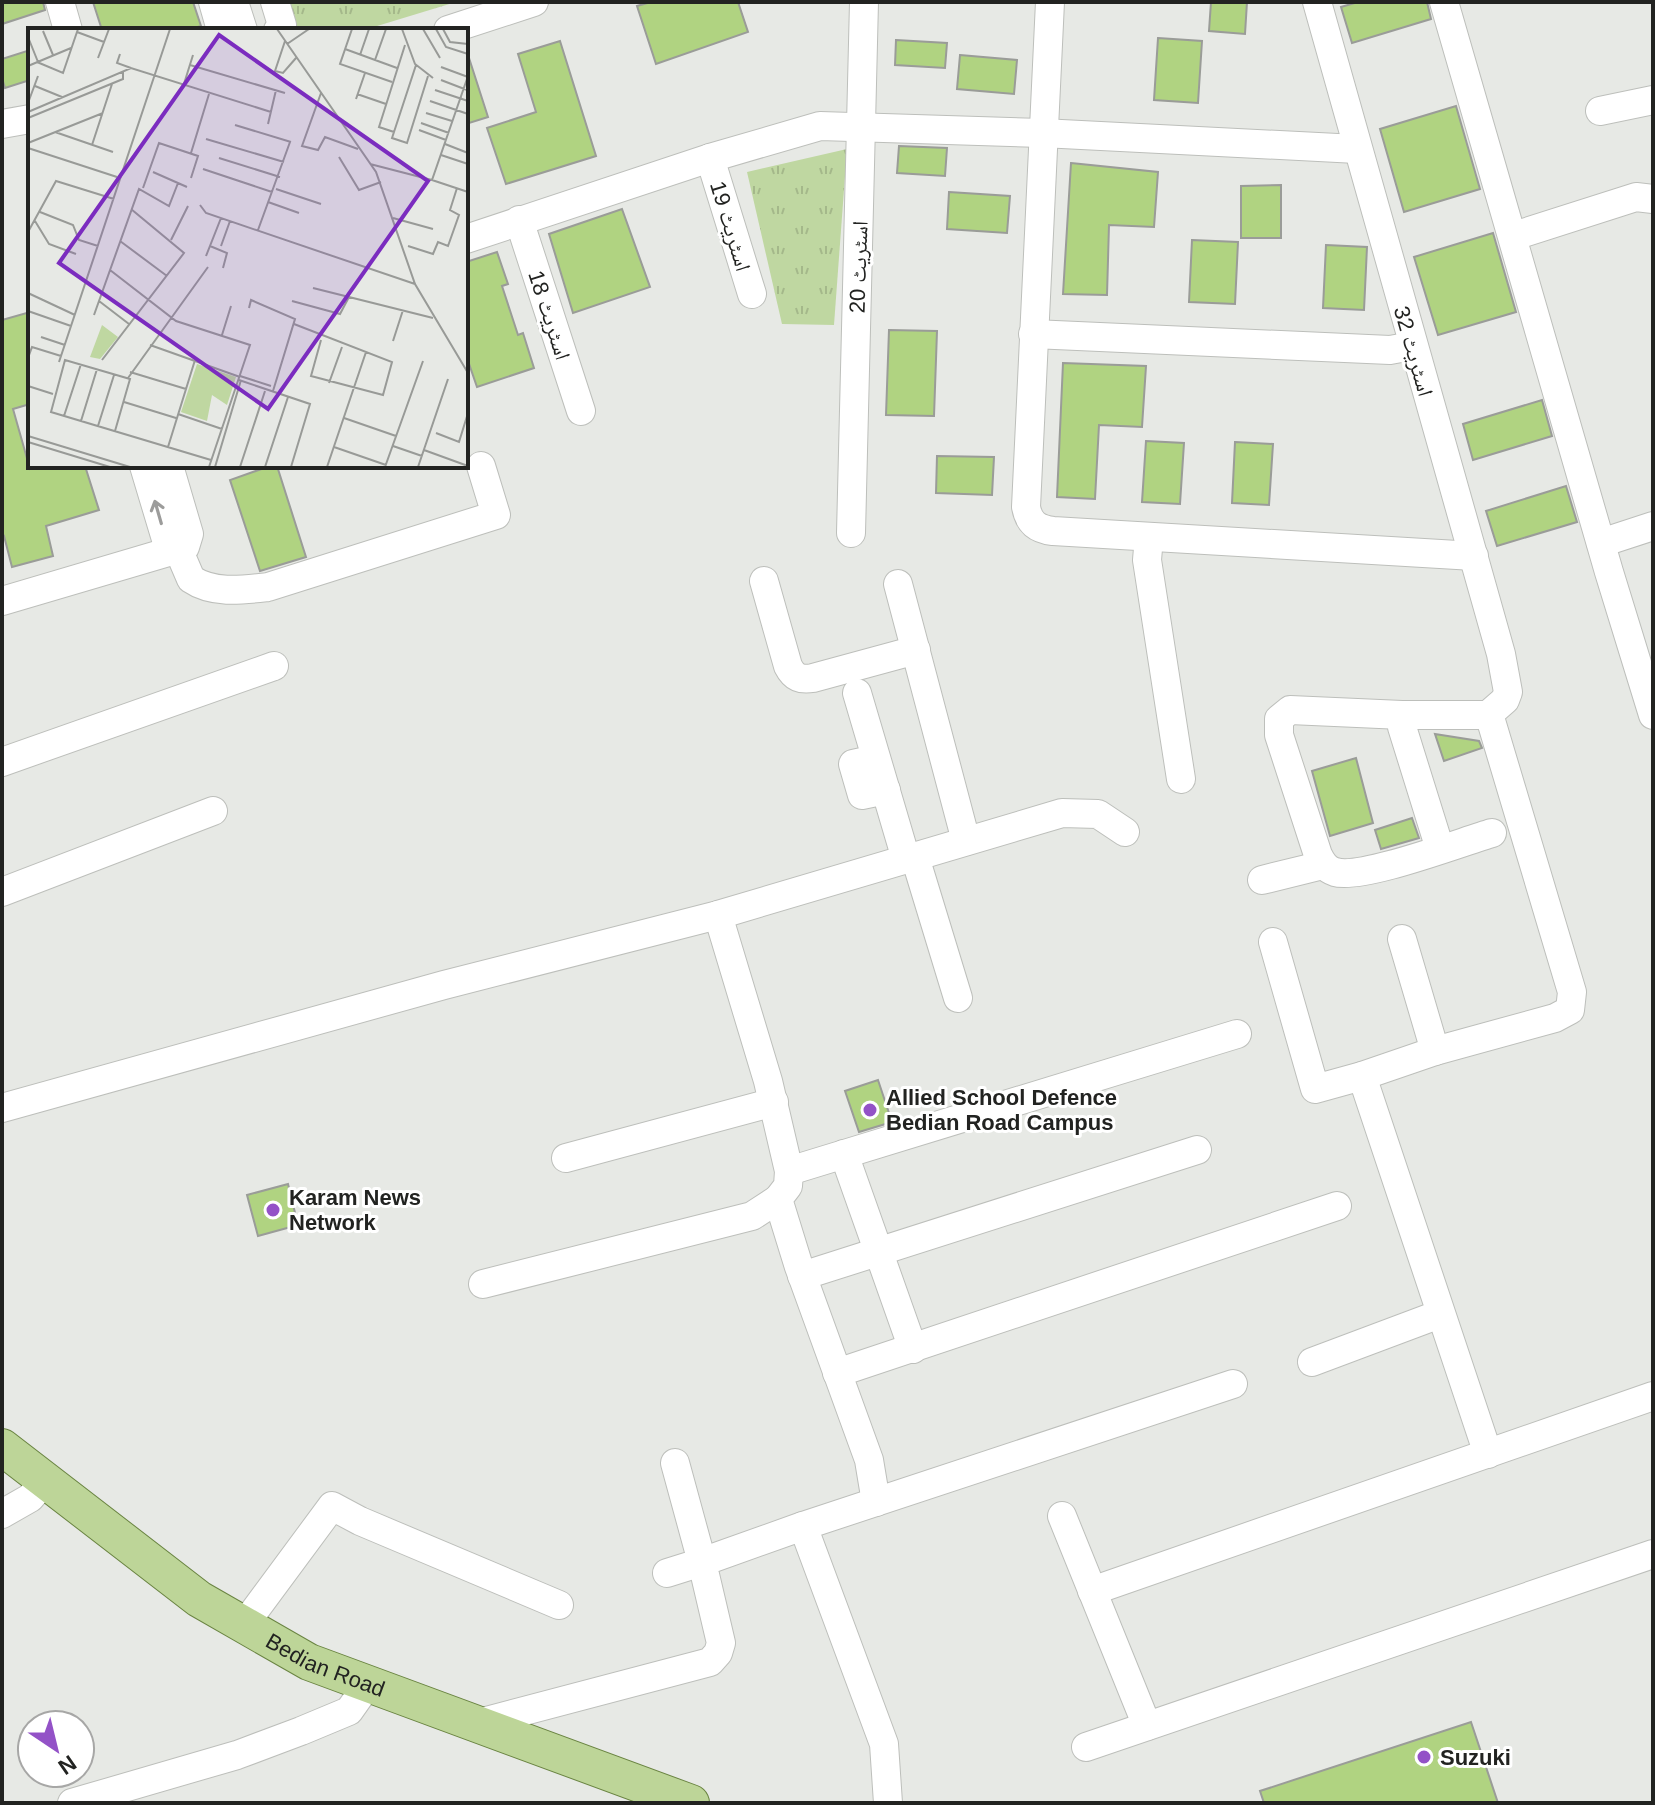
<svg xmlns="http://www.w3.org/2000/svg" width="1655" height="1805" font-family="Arial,'Noto Naskh Arabic',sans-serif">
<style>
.park{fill:url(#park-tufts)}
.building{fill:#b0d381;stroke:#9a9c98;stroke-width:2}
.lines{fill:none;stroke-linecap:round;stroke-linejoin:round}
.minor-casing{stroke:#bdbfbb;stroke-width:30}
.major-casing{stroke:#6a8442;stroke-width:38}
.minor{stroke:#fff;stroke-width:28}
.major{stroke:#bdd598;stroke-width:36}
.oneway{stroke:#9c9c9b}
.poi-dot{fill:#9352c7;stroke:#fff;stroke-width:3}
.labels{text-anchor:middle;stroke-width:6;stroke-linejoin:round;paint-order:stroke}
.street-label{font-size:22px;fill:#222321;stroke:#fff}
.poi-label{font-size:22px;font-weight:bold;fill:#222321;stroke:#fff;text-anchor:start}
.inset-road{fill:none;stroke:#989a97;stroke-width:2}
.view{fill:#7b2cbf;fill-opacity:0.15;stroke:#7b2cbf;stroke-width:4}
.inset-edge{fill:none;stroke:#222321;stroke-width:4}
</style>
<defs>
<pattern id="park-tufts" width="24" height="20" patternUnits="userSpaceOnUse" patternTransform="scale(2)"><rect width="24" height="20" fill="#bfd7a1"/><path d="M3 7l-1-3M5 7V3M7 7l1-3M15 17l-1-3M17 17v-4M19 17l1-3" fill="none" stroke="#a4b88a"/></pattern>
</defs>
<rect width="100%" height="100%" fill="#e7e9e5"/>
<g class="park">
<polygon points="276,2 456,2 364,30 284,30"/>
<polygon points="847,149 834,325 782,324 747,172"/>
</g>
<g class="building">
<polygon points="2,2 43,2 45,10 2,24"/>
<polygon points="93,2 193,2 201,26 188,30 102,30"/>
<polygon points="651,2 738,2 748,32 656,64 637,6"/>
<polygon points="1211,2 1247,2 1245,34 1209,31"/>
<polygon points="1358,2 1427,2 1431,19 1352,43 1341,7"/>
<polygon points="1158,38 1202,41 1198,103 1154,100"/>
<polygon points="896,40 947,43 945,68 895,65"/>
<polygon points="560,41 596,156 506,184 487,128 536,112 518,54"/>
<polygon points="30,50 30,80 5,88 2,78 2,59"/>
<polygon points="960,55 1017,60 1014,94 957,89"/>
<polygon points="466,58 469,58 488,117 466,124"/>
<polygon points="1456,106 1480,189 1404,212 1380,129"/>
<polygon points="899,146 947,148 945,176 897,173"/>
<polygon points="1071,163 1158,172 1154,227 1109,225 1107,295 1063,294"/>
<polygon points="1281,185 1281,238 1241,238 1241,186"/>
<polygon points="949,192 1010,196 1007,233 947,229"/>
<polygon points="622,209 650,287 573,313 549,234"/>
<polygon points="1493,233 1516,312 1438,335 1414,257"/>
<polygon points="1192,240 1238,242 1235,304 1189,302"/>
<polygon points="1326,245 1367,247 1364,310 1323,308"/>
<polygon points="497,252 508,284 502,286 518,335 523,333 534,368 477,387 466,355 466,262"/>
<polygon points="30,312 30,404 13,409 30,469 40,466 85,466 99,510 46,526 53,556 12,567 4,536 2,537 2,320"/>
<polygon points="889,330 937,331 934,416 886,415"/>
<polygon points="1063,363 1146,366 1142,427 1099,425 1095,499 1057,497"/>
<polygon points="1542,400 1552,436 1473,460 1463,424"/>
<polygon points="1146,441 1184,443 1180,504 1142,502"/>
<polygon points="1235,442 1273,444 1269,505 1232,503"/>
<polygon points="937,456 994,457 992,495 936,493"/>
<polygon points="270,466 277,466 306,557 260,571 230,480"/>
<polygon points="1566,486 1577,522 1497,546 1486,511"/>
<polygon points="1435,734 1479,741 1482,748 1444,761"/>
<polygon points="1356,758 1373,823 1330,836 1312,771"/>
<polygon points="1412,818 1419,838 1381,849 1375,830"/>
<polygon points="878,1080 892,1122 859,1132 845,1091"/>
<polygon points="288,1184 298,1225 258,1236 247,1195"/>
<polygon points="1471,1722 1498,1803 1264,1803 1260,1791"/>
</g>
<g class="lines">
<defs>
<g id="minor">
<polyline points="60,2 68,30"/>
<polyline points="213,2 221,30"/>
<polyline points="234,2 243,30"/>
<polyline points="275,2 282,25 278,30"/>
<path d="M1050 2 1026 507C1029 523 1037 529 1053 531L1474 556"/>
<path d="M1317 2 1501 654 1508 692 1505 700 1489 714 1482 715H1402L1290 710 1279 719V735L1318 855C1322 863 1326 869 1335 872 1362 880 1461 842 1492 833"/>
<polyline points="1444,2 1609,572 1653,715"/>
<polyline points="448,30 534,2"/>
<polyline points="1600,111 1653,100"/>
<polyline points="2,124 30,119"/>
<polyline points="710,158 752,294"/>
<polyline points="519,220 581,411"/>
<polyline points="1514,236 1636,197 1653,199"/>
<polyline points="466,239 710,158 820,126 1042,133 1357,149"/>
<polyline points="1033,334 1390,350 1412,346"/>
<path d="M144 466 168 546 179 551 191 579C213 594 242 590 268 587L496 515 481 466"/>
<polyline points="851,533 864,2"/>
<polyline points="1149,537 1147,560 1181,779"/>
<polyline points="1601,543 1653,526"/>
<path d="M764 581 788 666C794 678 801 680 813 678L916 650"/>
<polyline points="898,584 966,841"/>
<polyline points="2,601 185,547 189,534 169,466"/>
<polyline points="857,693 906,859"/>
<polyline points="1402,715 1402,727 1440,849"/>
<polyline points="876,759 853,764 862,795 886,790"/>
<polyline points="2,762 274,666"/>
<polyline points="915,857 958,998"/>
<polyline points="1262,880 1323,865"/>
<polyline points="2,892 213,811"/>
<polyline points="718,915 768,1081 789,1171 788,1186 778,1199 799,1267 869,1460 876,1502"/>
<polyline points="1402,939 1435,1051"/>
<polyline points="1273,942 1315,1089 1362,1076 1435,1051 1555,1018 1570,1010 1572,992 1489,714"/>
<polyline points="1362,1076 1488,1454"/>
<polyline points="2,1108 444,985 718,915 1062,813 1098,814 1125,832"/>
<polyline points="844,1154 913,1349"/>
<polyline points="566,1158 774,1102"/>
<polyline points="789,1171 1237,1034"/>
<polyline points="802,1276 1197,1150"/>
<polyline points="483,1284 752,1216 778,1199"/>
<polyline points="1312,1362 1440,1314"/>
<polyline points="837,1373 1337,1206"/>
<polyline points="2,1514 30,1498 44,1482"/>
<polyline points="1062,1516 1147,1726"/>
<polyline points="803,1526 1233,1384"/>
<polyline points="667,1573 702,1562 675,1463"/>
<polyline points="1092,1591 1653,1396"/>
<polyline points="244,1625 332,1506 360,1521 559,1605"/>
<polyline points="475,1724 710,1662 718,1653 721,1643 702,1562 803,1526 884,1744 888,1803"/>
<polyline points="1086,1747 1653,1554"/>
<polyline points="72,1803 237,1755 301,1731 349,1711 368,1684"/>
</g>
<g id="major">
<path id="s1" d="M2 1447 199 1599 309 1662 691 1803"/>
</g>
</defs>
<use href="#minor" class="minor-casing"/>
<use href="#major" class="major-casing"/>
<use href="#minor" class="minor"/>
<use href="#major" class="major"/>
</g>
<defs><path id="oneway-shaft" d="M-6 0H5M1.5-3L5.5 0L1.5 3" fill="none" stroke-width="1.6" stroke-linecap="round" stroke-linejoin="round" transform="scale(2)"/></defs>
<use class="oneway" href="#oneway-shaft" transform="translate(158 512) rotate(-106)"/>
<g class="poi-dot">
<circle cx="870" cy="1110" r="8"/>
<circle cx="273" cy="1210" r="8"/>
<circle cx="1424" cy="1757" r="8"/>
</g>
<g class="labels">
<g class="street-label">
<text transform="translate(731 226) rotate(73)" y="8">اسٹریٹ 19</text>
<text transform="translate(858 267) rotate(-88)" y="8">اسٹریٹ 20</text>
<text transform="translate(550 315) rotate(72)" y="8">اسٹریٹ 18</text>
<text transform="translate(1414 351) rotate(74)" y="8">اسٹریٹ 32</text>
<text dy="8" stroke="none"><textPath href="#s1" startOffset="392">Bedian Road</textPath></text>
</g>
<g class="poi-label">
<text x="886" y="1105">Allied School Defence<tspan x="886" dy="25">Bedian Road Campus</tspan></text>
<text x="289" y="1205">Karam News<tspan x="289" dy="25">Network</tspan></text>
<text x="1440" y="1765">Suzuki</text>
</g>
</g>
<g transform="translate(28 28)">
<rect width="440" height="440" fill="#e7e9e5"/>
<path d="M74 297 90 309 72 331 62 329ZM169 336 208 349 199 377 184 367 179 393 153 384Z" fill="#bfd7a1"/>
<path class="inset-road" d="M249 1 348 144 387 256 440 345M324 1 312 36 364 54M374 1 387 36 405 50M395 1 412 30M408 1 418 19 440 26M415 1 422 14 440 16M15 3 25 27M49 4 76 14M0 9 10 34M257 13 247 43 255 45 268 30M259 16 281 1M317 21 369 40M92 26 89 35 103 40M332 27 341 1M70 30 81 1M347 32 358 1M9 34 35 45 50 1M162 37 257 65M388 37 364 110 379 115 400 48M0 38 43 20M413 39 440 49M413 52 439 62M7 58 34 69M155 59 165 27M407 62 440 73M293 65 274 118 290 122 297 109 330 121M329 66 358 76M328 71 337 45M402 73 440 86M0 75 10 48M0 84 103 40 243 84M398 85 424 93M0 90 95 51V44M393 95 421 105M240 96 248 62M207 97 263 114M391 102 418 112M27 104 85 124M366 104 351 99 377 17M178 111 256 134M0 115 75 85M417 116 440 125M64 117 84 56M0 120 89 149M163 125 181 66M413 127 440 136M311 129 331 162 353 154M191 130 252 149M342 136 404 152 440 48M175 141 244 164M125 144 159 159M404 152 440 164M115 160 131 115 170 128 163 150M248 161 293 176M240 174 271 185M172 177 178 185 387 256M12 184 45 197 51 212 70 218M365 190 405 201M7 193 21 216 48 226M230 202 262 114M0 204 28 153 86 171M143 212 160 178M92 213 139 248M182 218 199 225 195 240M193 218 202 193M380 218 405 226 410 214 420 218 431 187 422 182 429 160M178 228 193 190M82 242 148 293 222 317 181 439M285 260 405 290M0 265 47 287M71 273 101 296M264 273 312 286 321 269M221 280 223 272 267 291 245 363M0 283 43 298M66 287 111 161 141 178 150 155M266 296 364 334 355 367 283 348 293 312M194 307 203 278M13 309 37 317M365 313 375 282M122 317 212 349M0 330 4 319 33 328M74 332 156 225 103 181M31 334 142 1M102 344 158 361M212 348 243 358M100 350 180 239M211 352 282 376 263 439M301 355 314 319M0 358 25 366M96 374 148 390M150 386 194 401M36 388 53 336M316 390 368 408M53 393 69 341M70 398 86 347M87 403 102 351 37 332 23 384 183 432M408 405 431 414 440 385M0 408 102 439M0 414 82 439M365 418 394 428M140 419 167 332M306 419 358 437M396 422 440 438M187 439 213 352M212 439 237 363M237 439 260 369M299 439 338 324M357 439 395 333M390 439 420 351"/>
<path class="view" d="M191 7 400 153 240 381 31 235Z"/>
<rect width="440" height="440" class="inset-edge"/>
</g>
<rect width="1655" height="1805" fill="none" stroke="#222321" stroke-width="8"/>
<g transform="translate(56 1749) rotate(145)"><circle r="38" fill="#ffffff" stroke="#a7a7a6" stroke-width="2"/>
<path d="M0-6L14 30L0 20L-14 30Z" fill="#9352c7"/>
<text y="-12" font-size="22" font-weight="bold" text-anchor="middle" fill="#222321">N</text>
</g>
</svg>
